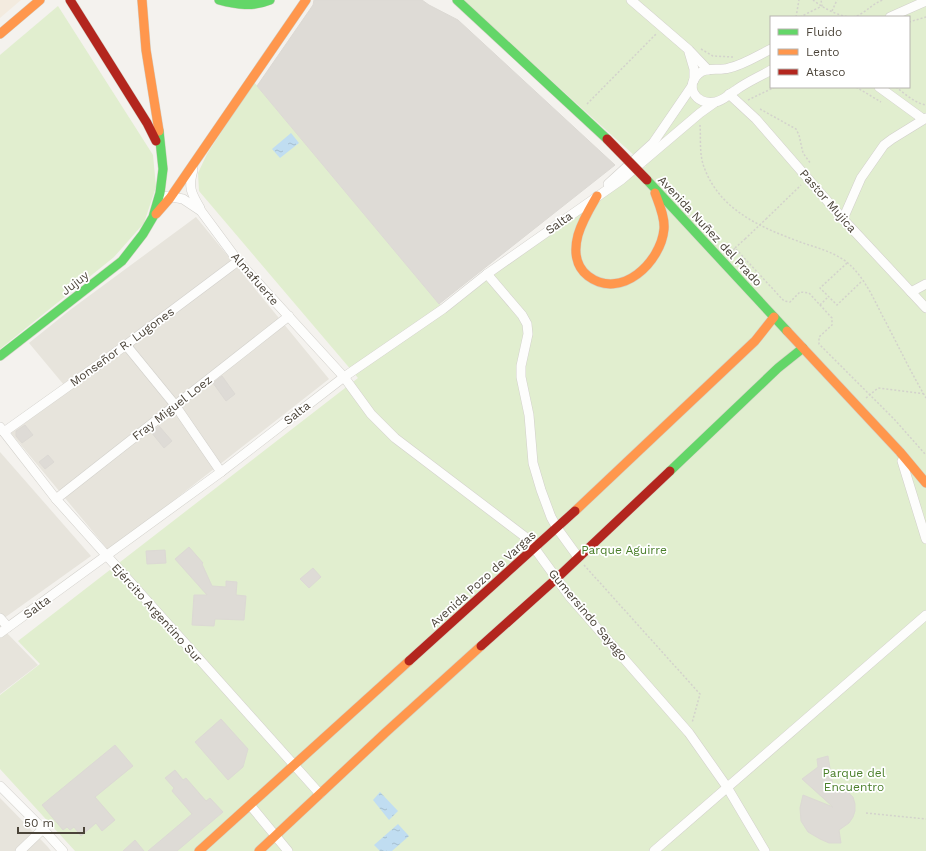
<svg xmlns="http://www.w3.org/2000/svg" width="926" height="851" font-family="'Work Sans',sans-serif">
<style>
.residential{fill:#e7e4dc}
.commercial{fill:#f3ebdf}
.park{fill:#e1eecf;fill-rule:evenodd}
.water{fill:url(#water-ripples)}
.building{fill:#dedbd6;stroke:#dcd9d4}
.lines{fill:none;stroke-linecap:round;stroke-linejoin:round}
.street-casing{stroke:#d2d0cb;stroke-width:10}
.fast-casing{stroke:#d3cfc5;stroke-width:10}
.slow-casing{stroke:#d3cfc5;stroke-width:10}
.jam-casing{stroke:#d3cfc5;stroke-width:10}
.path{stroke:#d3d2cc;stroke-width:1.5;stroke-dasharray:2 2;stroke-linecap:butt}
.street{stroke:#fdfdfc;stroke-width:9}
.fast{stroke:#63d668;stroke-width:9}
.slow{stroke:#ff974d;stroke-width:9}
.jam{stroke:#b3261e;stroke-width:9}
.jam-bridge-casing{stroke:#ccbfa9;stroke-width:10;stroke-linecap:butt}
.path-bridge{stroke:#d3d2cc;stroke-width:1.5;stroke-dasharray:2 2;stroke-linecap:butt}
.jam-bridge{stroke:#b3261e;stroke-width:9}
.labels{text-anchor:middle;stroke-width:3.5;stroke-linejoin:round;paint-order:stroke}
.street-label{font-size:12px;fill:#4b4439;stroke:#fff}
.park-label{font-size:12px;fill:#4a7f2a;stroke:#fff}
</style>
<defs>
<pattern id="water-ripples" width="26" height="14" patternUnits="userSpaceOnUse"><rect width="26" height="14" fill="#c0ddf1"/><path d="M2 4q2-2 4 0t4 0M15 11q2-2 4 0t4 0" fill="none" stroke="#a6bfcf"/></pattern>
</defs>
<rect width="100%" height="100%" fill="#f4f2ee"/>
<g class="residential">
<polygon points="196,217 329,379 109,551 11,433 69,391 29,343 70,310"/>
<polygon points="0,452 91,556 0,621"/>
<polygon points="0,626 38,665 0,694"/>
<polygon points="0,798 47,846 51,851 0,851"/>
</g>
<polygon class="commercial" points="0,0 21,0 0,18"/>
<g class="park">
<path d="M462 0H926V851H75L0 769V695L40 664 18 641 358 378 199 191 198 173 207 154 254 82 443 308 646 166ZM771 17H909V87H771Z"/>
<polygon points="58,6 153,155 156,187 144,223 114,257 0,349 0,55"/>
</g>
<g class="water">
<polygon points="291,133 299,143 280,158 272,149"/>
<polygon points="380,792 398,811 389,820 373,800"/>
<polygon points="398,824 409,836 392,851 380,851 374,845"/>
</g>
<g class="building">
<polygon points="314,0 422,0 429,5 458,20 615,165 439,304 257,86 313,5"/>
<polygon points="222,376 235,394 226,401 213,383"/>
<polygon points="25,425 33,435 22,443 16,436 16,431"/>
<polygon points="159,426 172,441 164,448 151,432"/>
<polygon points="48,455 54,462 45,469 39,462"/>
<polygon points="189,547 203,563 202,564 212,586 226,587 226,581 237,582 236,595 246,596 244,620 215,619 214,626 192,625 194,595 207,595 175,559"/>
<polygon points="165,550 166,563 147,564 146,551"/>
<polygon points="313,568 321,577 309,588 300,579"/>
<polygon points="221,719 248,749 243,767 228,780 195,742"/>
<polygon points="115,745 133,766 95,797 115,820 102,831 96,823 81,836 74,827 70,830 67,827 63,830 42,805"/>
<polygon points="828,756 833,787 842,789 848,792 853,797 855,804 855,811 853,817 849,823 839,830 841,843 829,843 820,839 808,832 801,821 800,808 803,795 833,807 802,779 818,767 817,759"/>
<polygon points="175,770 183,780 186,778 206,801 210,798 223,812 177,851 148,851 192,814 172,791 174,788 165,778"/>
<polygon points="135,840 144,851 123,851"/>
</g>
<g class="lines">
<defs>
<g id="street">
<polyline points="631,0 689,50 708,70"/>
<polyline points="890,17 926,1"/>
<path d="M771 49C757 56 743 65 729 68 720 71 709 67 701 72 683 84 695 106 715 102 723 101 729 94 736 90 747 82 759 77 771 70"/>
<polyline points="689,52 694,69 694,80"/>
<polyline points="879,87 923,119"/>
<polyline points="729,94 756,119 843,219 926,308"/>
<path d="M193 170C188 187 191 193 200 208"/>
<polyline points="608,184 653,143 692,86"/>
<polyline points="167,196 183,199 201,211 238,261 344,377 371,414 395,438 524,536 530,542 570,597 689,733 727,787 765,851"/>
<polyline points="843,219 861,178 884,145 892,139 926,118"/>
<polyline points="487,274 522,315 527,324 528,334 521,366 521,377 529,415 533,463 541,490 551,517 557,528 578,557"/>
<polyline points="911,292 926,284"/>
<polyline points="126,345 175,405 221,472"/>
<polyline points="0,427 56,499 320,794"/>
<polyline points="4,432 126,345 238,261"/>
<polyline points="902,461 926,539"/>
<polyline points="56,499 289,316"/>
<polyline points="0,618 8,627"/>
<polyline points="0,633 221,472 344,377 443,309 487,274 621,180 700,113 714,103"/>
<polyline points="0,786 43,829 63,851"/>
<polyline points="250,805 288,851"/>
<polyline points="20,851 43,829"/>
<polyline points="654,851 926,615"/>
</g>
<g id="fast">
<path d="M219 0C237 5 253 7 270 0"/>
<polyline points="457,0 607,139"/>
<polyline points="647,180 787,331"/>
<polyline points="0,356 122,261 143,234 153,217 160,193 163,169 159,131"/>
<polyline points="670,471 778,368 803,348"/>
</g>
<g id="slow">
<polyline points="142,0 146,50 159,131"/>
<polyline points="0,34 40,0"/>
<path d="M597 196C590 208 582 221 578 235 574 250 575 266 588 276 621 301 661 262 664 229 665 217 659 204 655 193"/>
<polyline points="156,214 170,198 306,0"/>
<polyline points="787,331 900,452 926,483"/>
<polyline points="575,511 755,341 774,317"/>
<polyline points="199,851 409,661"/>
<polyline points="259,851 385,733 481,646"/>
</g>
<g id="jam">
<polyline points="70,0 147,123 156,141"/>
<polyline points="481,646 557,578 670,471"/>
<polyline points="409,661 575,511"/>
</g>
</defs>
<use href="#street" class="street-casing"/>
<use href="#fast" class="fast-casing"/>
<use href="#slow" class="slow-casing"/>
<use href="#jam" class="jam-casing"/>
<g class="path">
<path d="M813 0C823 8 847 22 859 15 868 10 874 3 883 0"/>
<polyline points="832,11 837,0"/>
<polyline points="796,17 799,0"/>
<polyline points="800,17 822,6 821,0"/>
<polyline points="909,22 926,17"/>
<polyline points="701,49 713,56 733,57"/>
<polyline points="856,87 881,102"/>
<path d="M896 87C905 94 915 103 926 105"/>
<polyline points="748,100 775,87"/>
<polyline points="587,104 657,33"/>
<polyline points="760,109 796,129 799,135 803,153 811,164"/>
<path d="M700 125C701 138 699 154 704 167 720 211 762 228 803 243 821 249 841 254 854 269 866 282 874 299 882 315 897 343 910 371 926 398"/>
<polyline points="766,219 801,185"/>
<polyline points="735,248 745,239"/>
<polyline points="731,253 735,248 784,301 790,302 800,292 809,293 832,318 832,325 819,337 819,344 894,419 926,455"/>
<polyline points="847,263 820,288 837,305 862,281"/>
<polyline points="820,305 828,297"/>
<polyline points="866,398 878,388 926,394"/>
<polyline points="584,565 700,694 692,723"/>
<polyline points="866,813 926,819"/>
</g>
<use href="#street" class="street"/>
<use href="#fast" class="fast"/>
<use href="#slow" class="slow"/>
<use href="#jam" class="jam"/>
<defs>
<polyline id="jam-bridge" points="607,139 647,180"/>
</defs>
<use href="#jam-bridge" class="jam-bridge-casing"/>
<polyline class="path-bridge" points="745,239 766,219"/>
<use href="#jam-bridge" class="jam-bridge"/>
</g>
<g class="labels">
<g class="street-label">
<text transform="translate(828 201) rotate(49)" y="4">Pastor Mujica</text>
<text transform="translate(559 223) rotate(-35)" y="4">Salta</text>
<text transform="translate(710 231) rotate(47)" y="4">Avenida Nuñez del Prado</text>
<text transform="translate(255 279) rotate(49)" y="4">Almafuerte</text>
<text transform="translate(75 283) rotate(-38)" y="4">Jujuy</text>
<text transform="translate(122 347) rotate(-36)" y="4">Monseñor R. Lugones</text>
<text transform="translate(172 408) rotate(-38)" y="4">Fray Miguel Loez</text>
<text transform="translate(297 413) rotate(-38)" y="4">Salta</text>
<text transform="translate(483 579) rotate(-42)" y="4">Avenida Pozo de Vargas</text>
<text transform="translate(37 607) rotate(-36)" y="4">Salta</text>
<text transform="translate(157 613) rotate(48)" y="4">Ejército Argentino Sur</text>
<text transform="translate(588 615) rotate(50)" y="4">Gumersindo Sayago</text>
</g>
<g class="park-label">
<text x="624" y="554">Parque Aguirre</text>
<text x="854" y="777">Parque del<tspan x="854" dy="14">Encuentro</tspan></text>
</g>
</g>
<rect x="770" y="16" width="140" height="72" fill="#ffffff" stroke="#b7b4b0"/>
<rect x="778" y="29" width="20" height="6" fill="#63d668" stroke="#b7b4b0"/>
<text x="806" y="36" font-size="12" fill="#4b4439">Fluido</text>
<rect x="778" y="49" width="20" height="6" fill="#ff974d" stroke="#b7b4b0"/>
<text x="806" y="56" font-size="12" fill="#4b4439">Lento</text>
<rect x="778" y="69" width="20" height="6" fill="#b3261e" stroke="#b7b4b0"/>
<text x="806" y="76" font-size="12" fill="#4b4439">Atasco</text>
<path d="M18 827v6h66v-6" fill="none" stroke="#4b4439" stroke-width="2"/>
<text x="24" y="827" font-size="12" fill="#4b4439" stroke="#ffffff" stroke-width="3" paint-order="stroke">50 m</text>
</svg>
